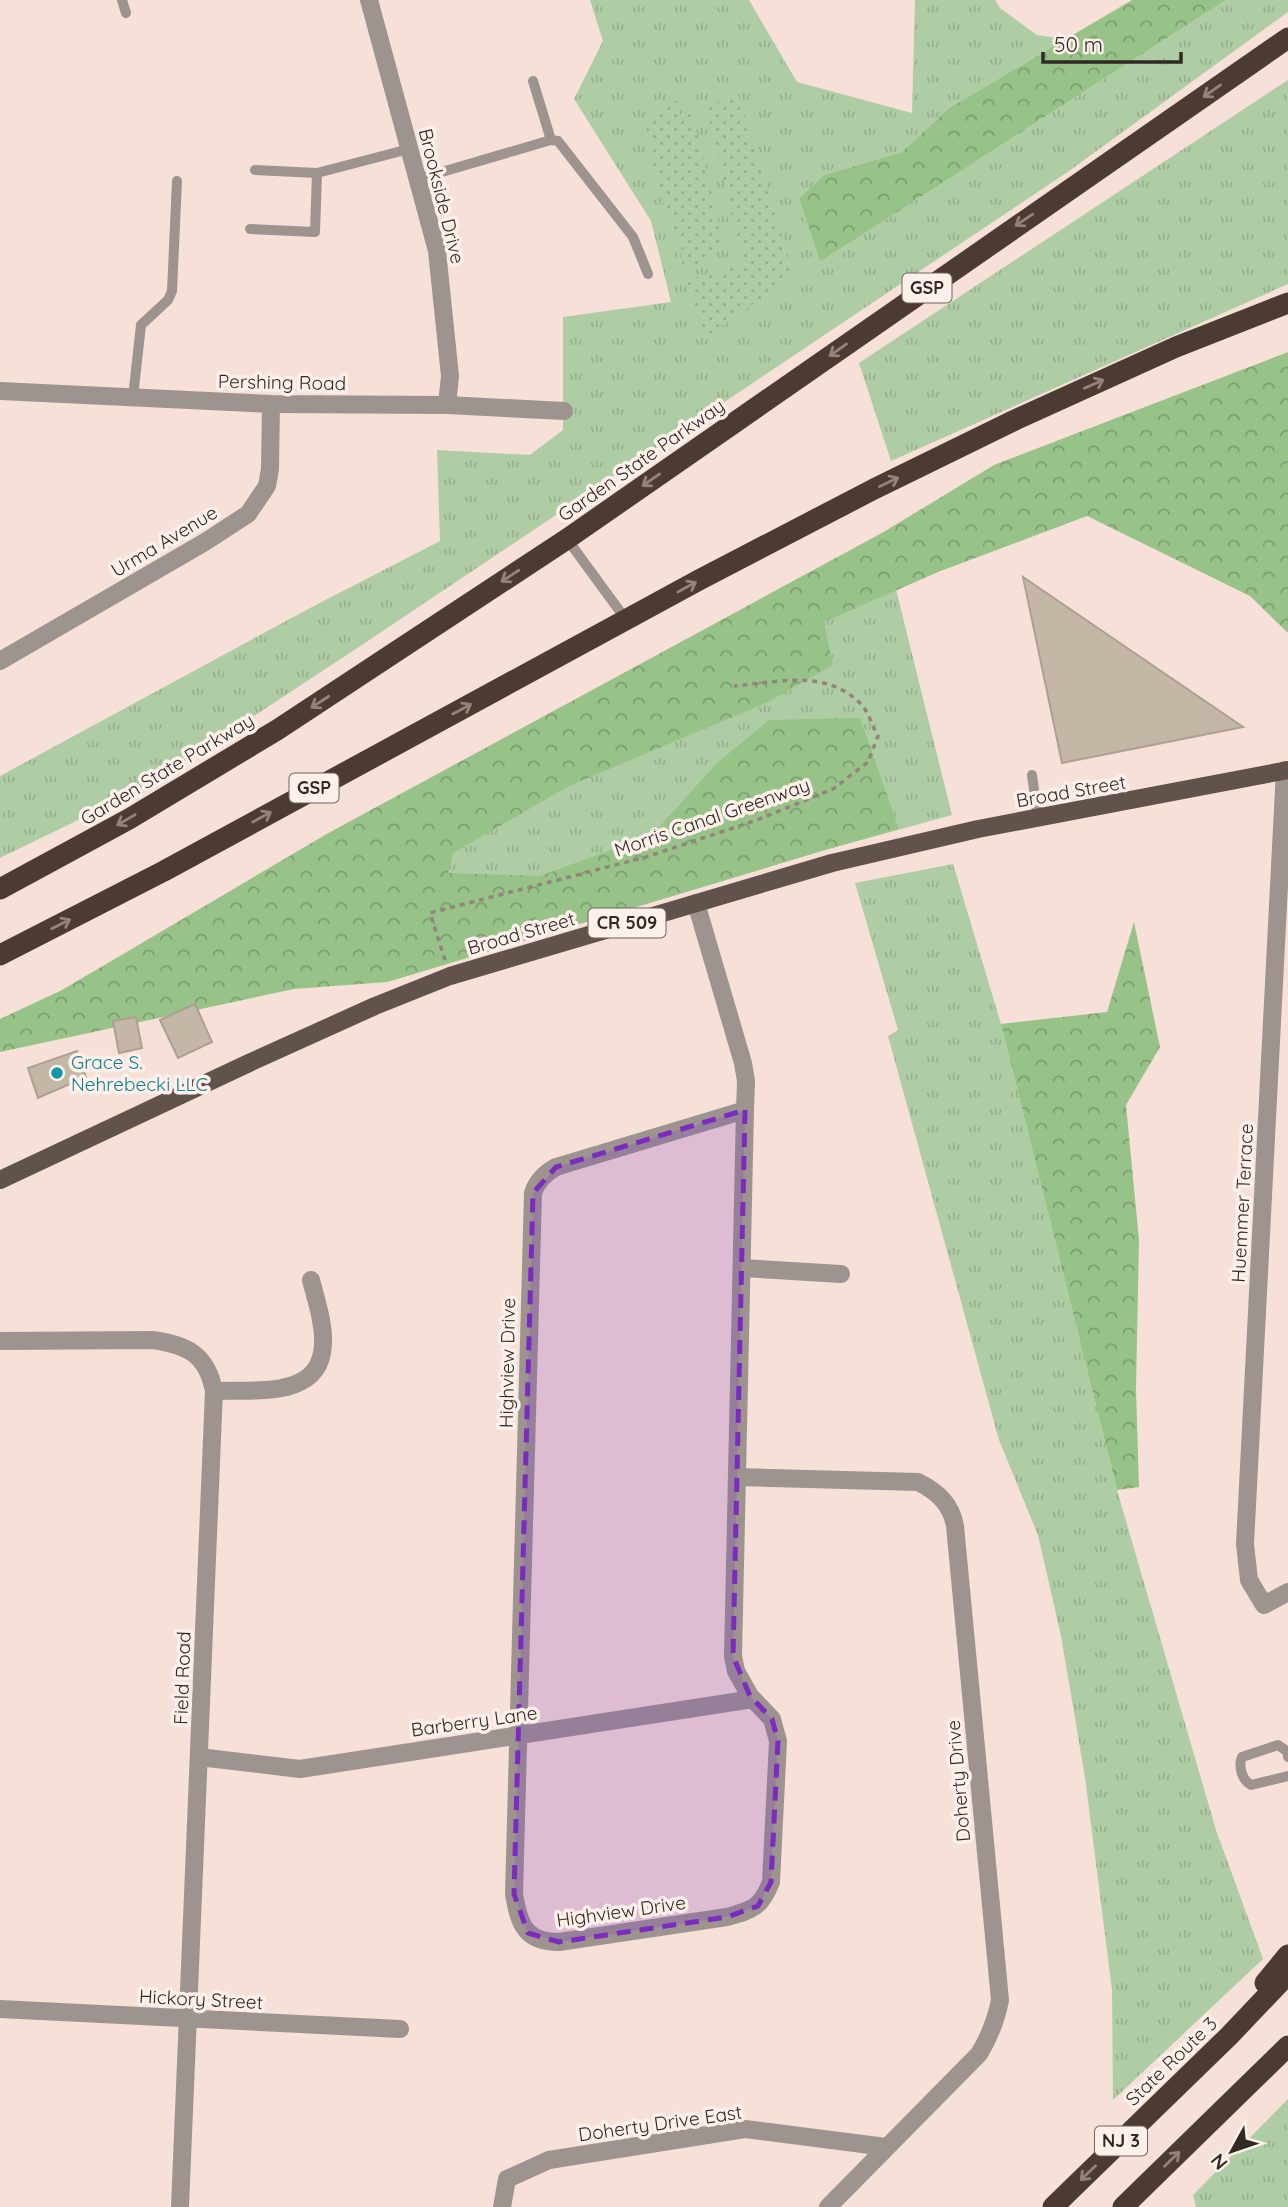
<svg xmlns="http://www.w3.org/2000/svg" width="1288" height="2207" font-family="Quicksand,sans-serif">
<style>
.grass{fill:url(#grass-tufts)}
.forest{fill:url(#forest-crowns)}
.garden{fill:url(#garden-dots)}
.building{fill:#c4b7a6;stroke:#ada090;stroke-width:2}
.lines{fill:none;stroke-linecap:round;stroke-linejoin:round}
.path{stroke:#93847e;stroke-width:3.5;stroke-dasharray:5 5;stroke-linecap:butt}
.lane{stroke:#9d9490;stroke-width:10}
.street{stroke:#9d9490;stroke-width:18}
.primary{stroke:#61524b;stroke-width:18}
.highway{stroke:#4c3b33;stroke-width:21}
.oneway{stroke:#93837c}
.marked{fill:#7b2cbf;fill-opacity:0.2;stroke:#7b2cbf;stroke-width:5;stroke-dasharray:14 9;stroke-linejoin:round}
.culture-dot{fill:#0f9aa8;stroke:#fdf0ea;stroke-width:2.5}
.labels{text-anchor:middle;stroke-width:7;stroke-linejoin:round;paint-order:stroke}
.shield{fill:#fdf0ea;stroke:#6e6561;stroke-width:2}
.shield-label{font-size:18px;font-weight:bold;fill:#312926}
.street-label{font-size:19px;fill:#312926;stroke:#fdf0ea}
.culture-label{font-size:19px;fill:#0d838f;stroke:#fdf0ea;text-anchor:start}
</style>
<defs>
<pattern id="grass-tufts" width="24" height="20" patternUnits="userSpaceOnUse" patternTransform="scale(1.75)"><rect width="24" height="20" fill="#afcda5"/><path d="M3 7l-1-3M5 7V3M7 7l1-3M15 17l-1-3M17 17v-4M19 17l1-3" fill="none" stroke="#97b08e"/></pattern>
<pattern id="forest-crowns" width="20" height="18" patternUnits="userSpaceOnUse" patternTransform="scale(1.75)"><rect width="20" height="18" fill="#97c389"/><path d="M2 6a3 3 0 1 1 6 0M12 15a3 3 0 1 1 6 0" fill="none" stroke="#7c9e70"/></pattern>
<pattern id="garden-dots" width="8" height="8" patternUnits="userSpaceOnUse" patternTransform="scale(1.75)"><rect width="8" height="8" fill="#afcda5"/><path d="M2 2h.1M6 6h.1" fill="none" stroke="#97b08e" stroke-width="1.8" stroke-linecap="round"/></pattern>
</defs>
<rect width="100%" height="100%" fill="#f7e0d7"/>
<g class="grass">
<polygon points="590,0 749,0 797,82 912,113 915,0 995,0 1000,8 1037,35 1066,39 949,108 902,152 824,175 799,198 820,262 1226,0 1288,0 1288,12 1069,171 365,643 146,787 0,858 0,776 310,608 440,541 437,450 530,455 563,430 563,317 671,302 651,221 574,99 603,41"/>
<polygon points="1288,80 1288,284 891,461 859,363"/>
<polygon points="882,533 952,815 825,850 387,982 325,835"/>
<polygon points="953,864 1001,1024 1117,1490 1216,1830 1263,1959 1113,2100 1112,1990 1085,1777 1061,1636 1038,1535 999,1440 888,1036 898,1030 855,883"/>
<polygon points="1288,2099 1288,2207 1196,2207 1193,2195"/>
</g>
<g class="forest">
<polygon points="1132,0 1226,0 820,262 799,198 824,175 902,152 949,108"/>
<polygon points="1288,352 1288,633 1250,596 1087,516 938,572 824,622 833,665 768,702 569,786 453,853 448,873 540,876 652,835 717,763 769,720 860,718 899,829 825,850 387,982 294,989 0,1052 0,1019 62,990 325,835 882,533 994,465"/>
<polygon points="1134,922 1160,1047 1126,1105 1139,1240 1136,1389 1139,1487 1117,1490 1001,1024 1107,1012"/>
</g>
<g class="garden">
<polygon points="739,96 794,276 704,338 686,280 743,263 706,105"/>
<path d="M678 101 680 114 692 111 722 236C723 259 700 263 681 268L682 262 677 235 657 187 645 120 658 118 657 104Z"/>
</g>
<g class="building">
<polygon points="1023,577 1243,727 1062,763"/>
<polygon points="195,1004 212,1042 178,1058 160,1020"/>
<polygon points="136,1017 142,1048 119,1053 113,1021"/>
<polygon points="77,1051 86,1077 38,1098 28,1068"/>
</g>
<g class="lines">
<path class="path" d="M445 960 430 913 646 857 757 820 833 789 868 762 878 736C872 726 868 710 860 703 825 669 778 682 734 686"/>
<g class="lane">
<polyline points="122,0 126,13"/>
<polyline points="533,81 551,140 558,141 633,237 648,274"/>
<polyline points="255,170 317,173"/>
<polyline points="418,179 551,140"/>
<polyline points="250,229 315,232 317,173 409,149"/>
<polyline points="133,397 141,325 168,300 172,291 177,181"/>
<polyline points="567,539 627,621"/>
<polyline points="1032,775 1038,819"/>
<path d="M1288 1757 1287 1751 1278 1745 1242 1757C1238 1766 1242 1780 1251 1785L1288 1776"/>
</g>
<g class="street">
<polyline points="369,0 437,251 450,376 447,405"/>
<polyline points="0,391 271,404 447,405 564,411"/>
<polyline points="0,661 205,542 248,514 267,486 270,469 271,404"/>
<polyline points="1285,770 1245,1544 1249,1580 1264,1605 1288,1592"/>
<path d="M696 903 743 1063 746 1081 745 1110 733 1656 736 1671 750 1696 772 1719 778 1741 771 1882C761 1908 752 1910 727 1917L559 1942C525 1942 519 1924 514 1894L533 1193C537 1181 545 1173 556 1167L745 1110"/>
<polyline points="742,1268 841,1274"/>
<path d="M0 1341 153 1340C188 1345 207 1355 214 1391L180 2207"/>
<path d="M214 1391C254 1389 321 1400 323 1344 324 1323 316 1300 311 1280"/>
<path d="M737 1477 918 1482C938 1492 951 1504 955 1526L1000 2000C996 2021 990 2036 979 2054L828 2207"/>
<polyline points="199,1757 300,1769 753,1699"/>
<polyline points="0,2009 400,2029"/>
<polyline points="502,2207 507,2179 549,2160 745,2129 886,2147"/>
</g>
<polyline class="primary" points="0,1180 249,1063 375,1006 450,976 832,863 978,829 1288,770"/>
<g class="highway">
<polyline points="0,889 129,819 277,730 567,539 1288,38"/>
<polyline points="0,955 164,871 699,580 874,489 1015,420 1176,347 1288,303"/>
<polyline points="1265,1983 1288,1955"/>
<polyline points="1053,2207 1229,2036 1288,1974"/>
<polyline points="1123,2207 1288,2046"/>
</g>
</g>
<defs><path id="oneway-shaft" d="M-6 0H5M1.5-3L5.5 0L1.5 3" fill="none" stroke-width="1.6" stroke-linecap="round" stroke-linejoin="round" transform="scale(1.75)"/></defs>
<g class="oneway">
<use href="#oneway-shaft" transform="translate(1212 91) rotate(145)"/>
<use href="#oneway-shaft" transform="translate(1024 220) rotate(146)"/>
<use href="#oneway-shaft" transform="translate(838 350) rotate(145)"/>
<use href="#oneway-shaft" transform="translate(1094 384) rotate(-24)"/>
<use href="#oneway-shaft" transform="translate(651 480) rotate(145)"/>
<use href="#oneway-shaft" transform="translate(889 482) rotate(-26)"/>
<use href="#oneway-shaft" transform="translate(510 576) rotate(147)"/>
<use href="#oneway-shaft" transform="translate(687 587) rotate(-29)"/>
<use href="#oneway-shaft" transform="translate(320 702) rotate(147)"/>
<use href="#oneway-shaft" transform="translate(462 709) rotate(-28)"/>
<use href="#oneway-shaft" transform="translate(262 817) rotate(-29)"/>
<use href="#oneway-shaft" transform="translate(126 820) rotate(150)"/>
<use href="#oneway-shaft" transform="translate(61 924) rotate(-27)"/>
<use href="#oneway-shaft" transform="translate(1172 2159) rotate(-44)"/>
<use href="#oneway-shaft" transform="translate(1088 2173) rotate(136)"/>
</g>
<path class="marked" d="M745 1110 733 1656 750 1696 772 1719 778 1741 771 1882 758 1906 727 1917 559 1942 528 1933 514 1894 533 1193 556 1167Z"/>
<circle class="culture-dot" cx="57" cy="1073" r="7"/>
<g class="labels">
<g class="shield">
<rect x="902.5" y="273.5" width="49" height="29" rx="5"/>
<rect x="289.5" y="773.5" width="49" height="29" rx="5"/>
<rect x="588.5" y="908.5" width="77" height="29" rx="5"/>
<rect x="1095" y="2126.5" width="52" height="29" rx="5"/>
</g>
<g class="shield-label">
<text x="927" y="294">GSP</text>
<text x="314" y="794">GSP</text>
<text x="627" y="929">CR 509</text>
<text x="1121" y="2147">NJ 3</text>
</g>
<g class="street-label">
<text transform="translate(442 196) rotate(76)" y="7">Brookside Drive</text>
<text transform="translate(282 382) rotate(1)" y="7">Pershing Road</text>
<text transform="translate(641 460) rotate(-35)" y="7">Garden State Parkway</text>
<text transform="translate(164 541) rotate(-31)" y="7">Urma Avenue</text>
<text transform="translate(167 769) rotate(-31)" y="7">Garden State Parkway</text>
<text transform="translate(1071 791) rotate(-10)" y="7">Broad Street</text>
<text transform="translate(712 817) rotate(-19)" y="7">Morris Canal Greenway</text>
<text transform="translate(521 933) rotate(-16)" y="7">Broad Street</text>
<text transform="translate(1242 1203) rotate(-87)" y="7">Huemmer Terrace</text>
<text transform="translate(507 1363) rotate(-89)" y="7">Highview Drive</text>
<text transform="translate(182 1678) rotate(-88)" y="7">Field Road</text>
<text transform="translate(474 1721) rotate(-8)" y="7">Barberry Lane</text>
<text transform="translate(958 1781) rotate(-95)" y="7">Doherty Drive</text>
<text transform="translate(621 1911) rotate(-8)" y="7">Highview Drive</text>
<text transform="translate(201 1999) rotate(3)" y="7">Hickory Street</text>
<text transform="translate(1171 2061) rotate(-44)" y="7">State Route 3</text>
<text transform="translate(660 2123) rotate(-8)" y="7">Doherty Drive East</text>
</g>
<g class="culture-label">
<text x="71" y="1069">Grace S.<tspan x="71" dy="22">Nehrebecki LLC</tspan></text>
</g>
</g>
<g transform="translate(1232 2151) rotate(230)" stroke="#fdf0ea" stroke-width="5" paint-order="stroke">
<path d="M0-5L12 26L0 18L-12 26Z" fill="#312926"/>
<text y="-10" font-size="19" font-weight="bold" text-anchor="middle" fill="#312926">N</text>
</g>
<path d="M1043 52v10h138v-10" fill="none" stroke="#312926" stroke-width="3.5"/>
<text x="1054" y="52" font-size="21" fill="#312926" stroke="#fdf0ea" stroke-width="5" paint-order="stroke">50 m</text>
</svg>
